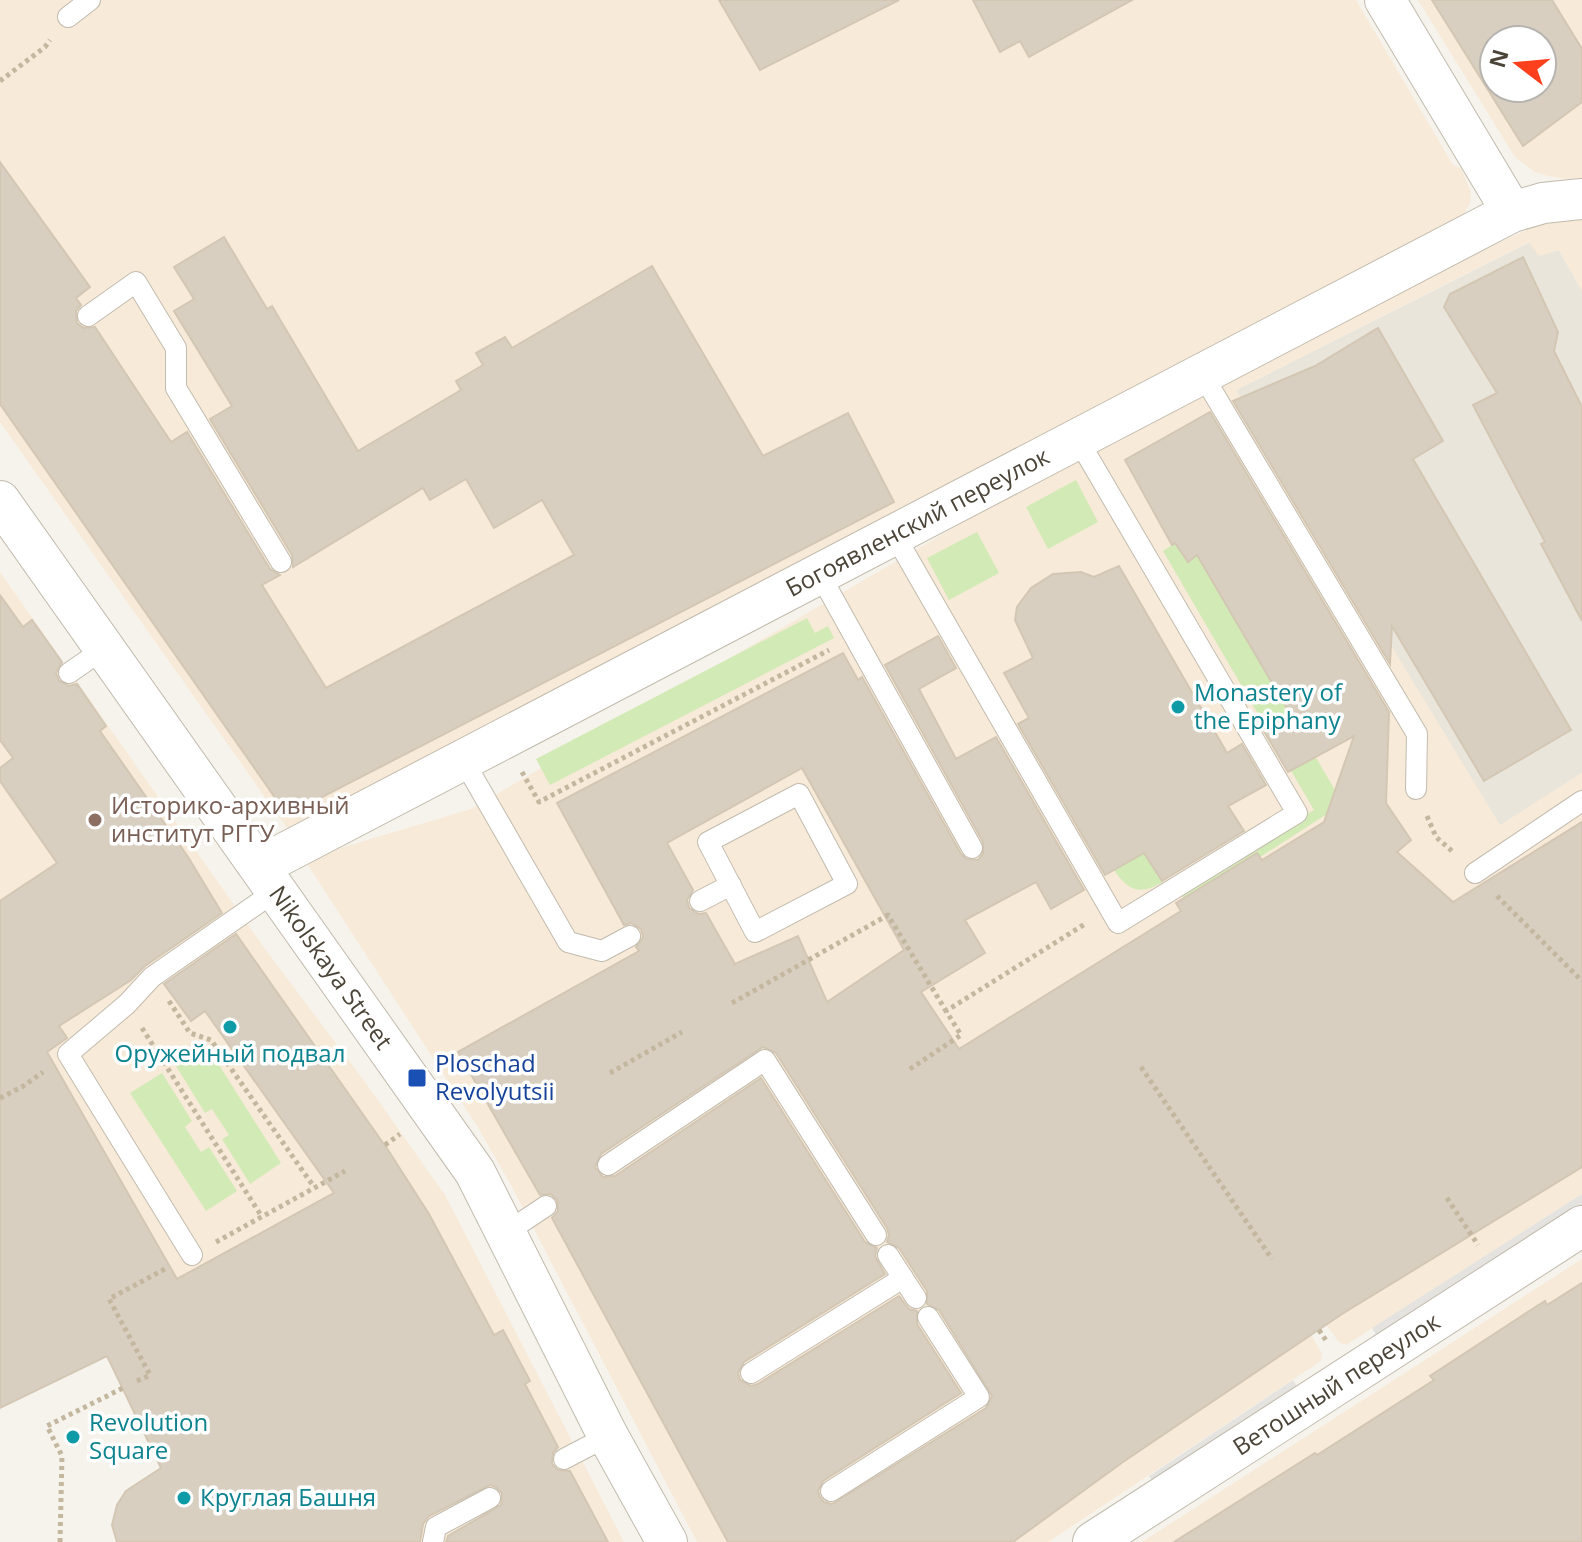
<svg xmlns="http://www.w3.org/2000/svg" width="1582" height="1542" font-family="'Open Sans',sans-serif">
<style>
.residential{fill:#eae5da}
.commercial{fill:#f7ead8;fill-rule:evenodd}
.green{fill:#d2eab5}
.parking{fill:#e5e3e0}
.building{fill:#d8cfc1;stroke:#d3c7b4;stroke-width:2;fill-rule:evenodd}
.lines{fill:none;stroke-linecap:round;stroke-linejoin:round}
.lane-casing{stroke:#c2bbae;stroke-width:22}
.street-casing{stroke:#c2bbae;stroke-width:42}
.path{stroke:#c4b79f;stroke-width:5;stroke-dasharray:4 4;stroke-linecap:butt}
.lane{stroke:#fff;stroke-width:20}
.street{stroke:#fff;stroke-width:40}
.culture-dot{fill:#0f9aa8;stroke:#fff;stroke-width:3}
.education-dot{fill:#8d6e63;stroke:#fff;stroke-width:3}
.transit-dot{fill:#1a4fb4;stroke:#fff;stroke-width:3}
.labels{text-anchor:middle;stroke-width:7;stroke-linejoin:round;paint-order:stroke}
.street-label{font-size:24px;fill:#4b4439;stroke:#fff}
.culture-label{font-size:24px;fill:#0d838f;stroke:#fff;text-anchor:start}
.education-label{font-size:24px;fill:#785e54;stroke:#fff;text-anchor:start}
.transit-label{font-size:24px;fill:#164399;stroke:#fff;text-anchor:start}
</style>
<rect width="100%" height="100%" fill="#f6f3ec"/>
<polygon class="residential" points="1530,242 1559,250 1582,291 1582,773 1500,826 1236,390"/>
<g class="commercial">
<polygon points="0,0 1356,0 1453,165 1461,168 1471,192 1470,203 1461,219 289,831 0,422"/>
<path d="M1418 0H1582V178L1566 179 1548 176 1535 172 1515 157ZM1494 40H1542V88H1494Z"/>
<polygon points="1582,214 1582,291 1559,250 1539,256 1529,242 1236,390 1500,825 1582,773 1582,1194 1346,1345 1339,1342 1326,1325 1311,1335 1322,1353 1321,1361 1048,1542 697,1542 511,1185 477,1126 304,859 471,809 1089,449 1500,242 1553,218"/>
<polygon points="0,572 265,949 365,1082 445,1195 624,1542 117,1542 117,1505 126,1491 163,1471 107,1356 0,1408"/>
<polygon points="1582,1259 1582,1542 1142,1542"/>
</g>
<g class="green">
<polygon points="1076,480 1098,522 1048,549 1026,507"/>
<polygon points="977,532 999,573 949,600 927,558"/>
<polygon points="1175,543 1188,562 1197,555 1335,790 1327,814 1187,904 1181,894 1314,810 1163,551"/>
<polygon points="807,618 815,633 828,626 834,638 550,785 536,759"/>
<path d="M1144 853 1163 882C1140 895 1129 892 1114 870Z"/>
<polygon points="207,1046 281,1163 250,1184 222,1139 229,1135 212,1109 205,1113 176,1066"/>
<polygon points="162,1073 192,1121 185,1127 201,1152 209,1147 237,1191 206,1211 130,1093"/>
</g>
<g class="parking">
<polygon points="1582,1194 1582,1210 1378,1339 1372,1328"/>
<polygon points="1293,1380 1301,1392 1156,1487 1149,1476"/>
</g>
<g class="building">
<polygon points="719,0 899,0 760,70"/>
<polygon points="973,0 1132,0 1029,57 1020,41 1000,52"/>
<path d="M1432 0H1552L1582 49V102L1523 146ZM1494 40H1542V88H1494Z"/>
<polygon points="0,162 90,287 76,298 81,305 76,311 77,323 83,328 95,327 171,442 187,432 270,569 280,575 262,585 326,688 574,555 542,500 494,528 466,479 430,500 423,488 293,567 292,555 210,419 232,406 174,311 194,299 174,267 224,237 267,309 272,306 358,451 461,390 456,381 483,365 476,353 505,337 512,348 652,266 763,456 848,413 894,502 295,811 283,809 0,404"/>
<polygon points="1523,257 1558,332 1554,351 1582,407 1582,621 1541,544 1545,542 1473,405 1497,393 1444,307 1450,294"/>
<polygon points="1378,328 1443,441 1413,459 1571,730 1484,781 1392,626 1390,664 1233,401 1315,366"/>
<path d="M1210 412 1389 712 1386 803 1411 840 1397 852 1453 902 1582 822V1167L1342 1314 1123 1462 1013 1542H728L552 1218 558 1211 557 1200 551 1194 540 1195 458 1052 639 951 636 947 643 937 641 929 631 923 624 925 557 803 843 653 858 680 862 677 961 854 966 859 978 860 983 854V842L885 665 938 636 956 668 919 689 956 759 996 737 1084 890 1051 909 1036 882 965 920 985 953 921 992 959 1049 1181 911 1176 903 1257 853 1262 860 1324 822 1354 736 1288 772 1264 731 1291 715 1197 555 1188 562 1175 543 1172 545 1125 460ZM802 768 904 950 827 1002 798 936 735 964 706 913 699 914 689 908 687 900 693 890 667 843ZM763 1047 776 1053 887 1228 889 1235 887 1242 899 1248 927 1291V1304L939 1310 992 1396 986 1408 832 1504 824 1502 820 1497 818 1491 823 1481 961 1393 917 1324V1311L909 1309 899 1296 758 1384 751 1386 740 1380 738 1373 744 1362 885 1274 875 1256 877 1248 865 1242 761 1078 615 1176 603 1177 595 1167 601 1154Z"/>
<polygon points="1119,566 1227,753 1242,744 1266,785 1228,806 1244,831 1162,881 1144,853 1105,875 1018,724 1029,718 1004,673 1033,658 1015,620 1017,607 1031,588 1053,574 1081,572 1094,577"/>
<polygon points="0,595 23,627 32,620 62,662 56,673 59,681 69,686 77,684 106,726 100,731 188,857 222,913 145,966 131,980 59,1026 67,1038 47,1052 177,1279 334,1193 205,1011 191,1021 164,984 236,934 388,1150 429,1214 494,1335 503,1330 530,1381 525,1384 558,1447 553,1453 552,1464 558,1470 570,1471 608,1542 446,1542 448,1536 501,1505 502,1493 496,1487 490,1485 429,1516 423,1524 420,1542 117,1542 112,1525 117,1505 126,1491 161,1468 107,1356 0,1408 0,901 57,863 0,781 0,768 13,758 0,740"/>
<polygon points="1582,1283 1582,1542 1174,1542 1315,1453 1317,1455 1434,1380 1430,1376 1517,1319 1545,1301 1547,1305"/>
</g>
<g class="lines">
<defs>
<g id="lane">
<polyline points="68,17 90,0"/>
<polyline points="88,316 136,282 176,348 176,388 281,562"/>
<polyline points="1202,374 1417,734 1416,789"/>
<polyline points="894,534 1118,923 1297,813 1077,438"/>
<polyline points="819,573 972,848"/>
<polyline points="69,673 105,648"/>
<polyline points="462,758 568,942 602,951 630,936"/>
<polygon points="799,794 847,884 755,932 708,842"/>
<polyline points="1475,873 1582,801"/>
<polyline points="700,901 731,885"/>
<polyline points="608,1165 765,1060 876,1235"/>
<polyline points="507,1232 546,1206"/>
<polyline points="192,1255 68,1054 127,1004 152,977 277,890"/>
<polyline points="888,1255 916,1298"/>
<polyline points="751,1373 903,1278"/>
<polyline points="564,1459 608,1436"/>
<polyline points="831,1491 979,1397 928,1317"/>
<polyline points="433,1542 436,1527 490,1498"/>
</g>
<g id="street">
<polyline points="1385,0 1512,212"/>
<path id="s1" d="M0 501 475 1172 608 1436 667 1542"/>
<path id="s2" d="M260 866 1512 212 1543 203 1582 199"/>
<path id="s3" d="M1093 1542 1582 1226"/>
</g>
</defs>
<use href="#lane" class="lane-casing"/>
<use href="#street" class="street-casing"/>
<g class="path">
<polyline points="0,81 45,47 50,40"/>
<polyline points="522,772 539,802 829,650"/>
<polyline points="1427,816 1436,837 1453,852"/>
<polyline points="1497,896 1582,981"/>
<polyline points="169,1001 190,1033 211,1040 314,1187"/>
<polyline points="732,1003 888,915 946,1011"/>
<polyline points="142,1028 262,1217"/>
<polyline points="1141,1067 1272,1259"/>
<polyline points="910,1069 961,1035 946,1011 1085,924"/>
<polyline points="610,1073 682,1032"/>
<polyline points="0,1098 22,1087 43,1072"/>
<polyline points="385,1145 400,1134"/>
<polyline points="1447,1198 1478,1245"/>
<polyline points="216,1242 345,1171"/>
<polyline points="1319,1330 1327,1342"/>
<polyline points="137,1381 150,1375 109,1299 165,1269"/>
<polyline points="60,1542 62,1456 47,1426 123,1388"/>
</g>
<use href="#lane" class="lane"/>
<use href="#street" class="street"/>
</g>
<g class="culture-dot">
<circle cx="1178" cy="707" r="8"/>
<circle cx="230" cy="1027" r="8"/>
<circle cx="73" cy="1437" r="8"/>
<circle cx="184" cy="1498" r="8"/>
</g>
<circle class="education-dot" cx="95" cy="820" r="8"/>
<rect class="transit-dot" x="407" y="1068" width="20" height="20" rx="4"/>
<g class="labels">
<g class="street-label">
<text dy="8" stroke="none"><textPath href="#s2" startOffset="742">Богоявленский переулок</textPath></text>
<text dy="8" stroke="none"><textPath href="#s1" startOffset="572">Nikolskaya Street</textPath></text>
<text dy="8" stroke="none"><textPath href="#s3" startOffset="290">Ветошный переулок</textPath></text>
</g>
<g class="culture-label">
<text x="1194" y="701">Monastery of<tspan x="1194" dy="28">the Epiphany</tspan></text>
<text x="230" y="1062" text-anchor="middle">Оружейный подвал</text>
<text x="89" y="1431">Revolution<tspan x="89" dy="28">Square</tspan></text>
<text x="200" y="1506">Круглая Башня</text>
</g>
<g class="education-label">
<text x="111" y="814">Историко-архивный<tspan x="111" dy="28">институт РГГУ</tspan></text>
</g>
<g class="transit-label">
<text x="435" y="1072">Ploschad<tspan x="435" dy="28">Revolyutsii</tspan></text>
</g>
</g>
<g transform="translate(1518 64) rotate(286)"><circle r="38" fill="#ffffff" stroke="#b7b4b0" stroke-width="2"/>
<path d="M0-6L14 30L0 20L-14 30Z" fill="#fc3f1d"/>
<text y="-12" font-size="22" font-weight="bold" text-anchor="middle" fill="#4b4439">N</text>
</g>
</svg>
